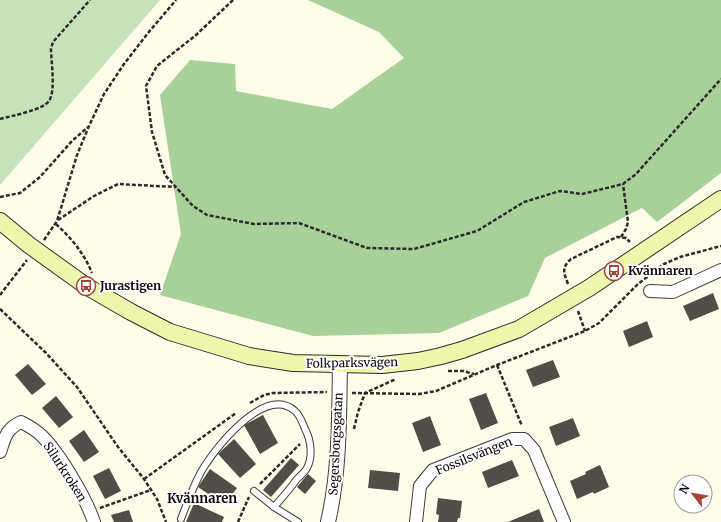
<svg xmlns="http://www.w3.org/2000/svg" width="721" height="522" font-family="Merriweather,serif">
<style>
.green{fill:#c6e2b8}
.forest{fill:#a8d099}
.building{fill:#514d48}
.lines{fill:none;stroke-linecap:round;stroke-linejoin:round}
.service-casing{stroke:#3d3d3d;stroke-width:8}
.minor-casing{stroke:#3d3d3d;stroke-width:14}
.tertiary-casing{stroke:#3d3d3d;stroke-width:16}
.secondary-casing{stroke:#2c2c2c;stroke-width:18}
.path{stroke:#2c2c2c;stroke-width:2.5;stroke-dasharray:4 2;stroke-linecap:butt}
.service{stroke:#fff;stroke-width:6}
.minor{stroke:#fff;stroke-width:12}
.tertiary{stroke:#fff;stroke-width:14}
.secondary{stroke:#f0f5ac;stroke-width:16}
.labels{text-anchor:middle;stroke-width:4;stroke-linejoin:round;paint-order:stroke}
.poi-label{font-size:12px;font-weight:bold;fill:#0a0a0a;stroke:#fff;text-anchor:start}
.street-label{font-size:12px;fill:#0a0a0a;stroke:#fff}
.neighbourhood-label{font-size:13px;font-weight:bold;fill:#0a0a0a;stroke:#fff}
</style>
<rect width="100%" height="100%" fill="#fcfce9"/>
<polygon class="green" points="0,0 160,0 0,185"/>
<polygon class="forest" points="308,0 721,0 721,173 657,222 642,208 545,258 528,296 439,333 313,336 160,295 181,234 160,95 190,60 235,64 236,91 332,109 404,58 379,32"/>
<g class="building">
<polygon points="713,293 719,309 690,321 683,306"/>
<polygon points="647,321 653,337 629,347 623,331"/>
<polygon points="553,360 560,377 533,387 526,370"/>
<polygon points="28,364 46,384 32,395 15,375"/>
<polygon points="486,393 498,423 481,430 469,399"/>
<polygon points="56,396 73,417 59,428 42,408"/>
<polygon points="263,415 278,443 260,454 244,425"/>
<polygon points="430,416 441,445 423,452 412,423"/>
<polygon points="573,418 580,436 556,446 549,427"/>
<polygon points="84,430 99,452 84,462 69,441"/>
<polygon points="234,439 256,464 240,478 218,454"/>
<polygon points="291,458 299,465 271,497 263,490"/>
<polygon points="512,460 519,476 488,488 482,472"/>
<polygon points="600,465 609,487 594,494 593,492 577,499 570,481 586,474 585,472"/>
<polygon points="109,468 121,491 105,499 93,476"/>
<polygon points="210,469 237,488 224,505 198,487"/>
<polygon points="370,470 400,473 398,491 368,488"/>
<polygon points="308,474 316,481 305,494 297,487"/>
<polygon points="438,498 462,501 460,518 458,518 457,522 438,522 439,515 436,514"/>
<polygon points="194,503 224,517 222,522 186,522"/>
<polygon points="539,509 544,522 508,522"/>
<polygon points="129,510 133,522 114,522 111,515"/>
</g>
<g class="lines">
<defs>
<g id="service">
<polyline points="254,491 274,507"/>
<path d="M181 519C187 503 193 487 201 472 214 449 265 384 295 411 300 415 303 424 305 429 311 440 313 456 307 468 305 472 300 476 297 479 290 489 282 498 274 507L298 522"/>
</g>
<g id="minor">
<polyline points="650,291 673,292 721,270"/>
<path d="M0 452C5 437 6 429 21 422 29 426 36 430 42 436 60 454 86 498 94 522"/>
<polyline points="416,522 420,486 433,470 512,439 524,439 534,450 564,522"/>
</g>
<path id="tertiary" d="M328 522C340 470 339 417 340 365"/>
<polyline id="secondary" points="0,221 29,245 86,286 131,312 170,332 249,356 293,363 382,365 418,361 441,356 462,350 519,329 589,288 721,199"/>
</defs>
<use href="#service" class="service-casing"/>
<use href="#minor" class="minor-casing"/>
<use href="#tertiary" class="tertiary-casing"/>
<use href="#secondary" class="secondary-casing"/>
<g class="path">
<polyline points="233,0 196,35 157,66 146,86 152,132 165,175 193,206 207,215 254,224 299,223 367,248 414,249 477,231 524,202 560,191 582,194 623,184 636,174 721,79"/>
<path d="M0 119C11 116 43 110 49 101 56 90 51 62 51 49L53 42 90 0"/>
<polyline points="0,197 20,193 40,177 72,141 88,127"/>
<polyline points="58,220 94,196 118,184 175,187"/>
<path d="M56 224C71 238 84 253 92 273"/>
<polyline points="621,237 626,229 628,222 623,184"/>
<polyline points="44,240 57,221 77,155 89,126 104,94 124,64 148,33 176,0"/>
<path d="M568 284C564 273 561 268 571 259L617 237 626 238 630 242"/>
<polyline points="0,295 27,260"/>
<polyline points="0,309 46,353 77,387 118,447 144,479 157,499 166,522"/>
<polyline points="578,311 585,331"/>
<polyline points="497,365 522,426"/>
<polyline points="448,371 463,371 474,374"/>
<polyline points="352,393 419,394 436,391 497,365 585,331 599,323 638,284 664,264 680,257 721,246"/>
<polyline points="250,403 264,395 273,393 327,392"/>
<polyline points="354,429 358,412 365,393 396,379"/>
<polyline points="144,479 236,413"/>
<polyline points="260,484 300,444"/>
<polyline points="100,508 151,490"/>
<polyline points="238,522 249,497"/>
</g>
<use href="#service" class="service"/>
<use href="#minor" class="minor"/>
<use href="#tertiary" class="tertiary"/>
<use href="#secondary" class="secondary"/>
</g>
<defs>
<symbol id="bus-ring" viewBox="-11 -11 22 22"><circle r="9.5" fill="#fff" stroke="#a84334" stroke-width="1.5"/><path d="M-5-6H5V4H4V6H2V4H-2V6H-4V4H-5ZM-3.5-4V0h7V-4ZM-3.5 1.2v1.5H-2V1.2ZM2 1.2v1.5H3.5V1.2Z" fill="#a84334"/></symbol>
</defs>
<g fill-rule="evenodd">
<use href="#bus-ring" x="603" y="260" width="22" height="22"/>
<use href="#bus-ring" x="75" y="275" width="22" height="22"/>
</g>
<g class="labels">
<g class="poi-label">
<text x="628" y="275">Kvännaren</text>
<text x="100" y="290">Jurastigen</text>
</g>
<g class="street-label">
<text transform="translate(352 363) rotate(-1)" y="4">Folkparksvägen</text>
<text transform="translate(336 444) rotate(-87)" y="4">Segersborgsgatan</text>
<text transform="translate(474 456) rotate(-22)" y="4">Fossilsvängen</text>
<text transform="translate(65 472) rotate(57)" y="4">Silurkroken</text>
</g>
<g class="neighbourhood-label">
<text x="202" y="503">Kvännaren</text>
</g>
</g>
<g transform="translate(693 494) rotate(301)"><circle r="19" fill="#ffffff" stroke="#9d9d9d"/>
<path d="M0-3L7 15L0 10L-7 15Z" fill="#a84334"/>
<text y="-6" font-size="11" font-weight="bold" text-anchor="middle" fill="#0a0a0a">N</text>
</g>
</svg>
